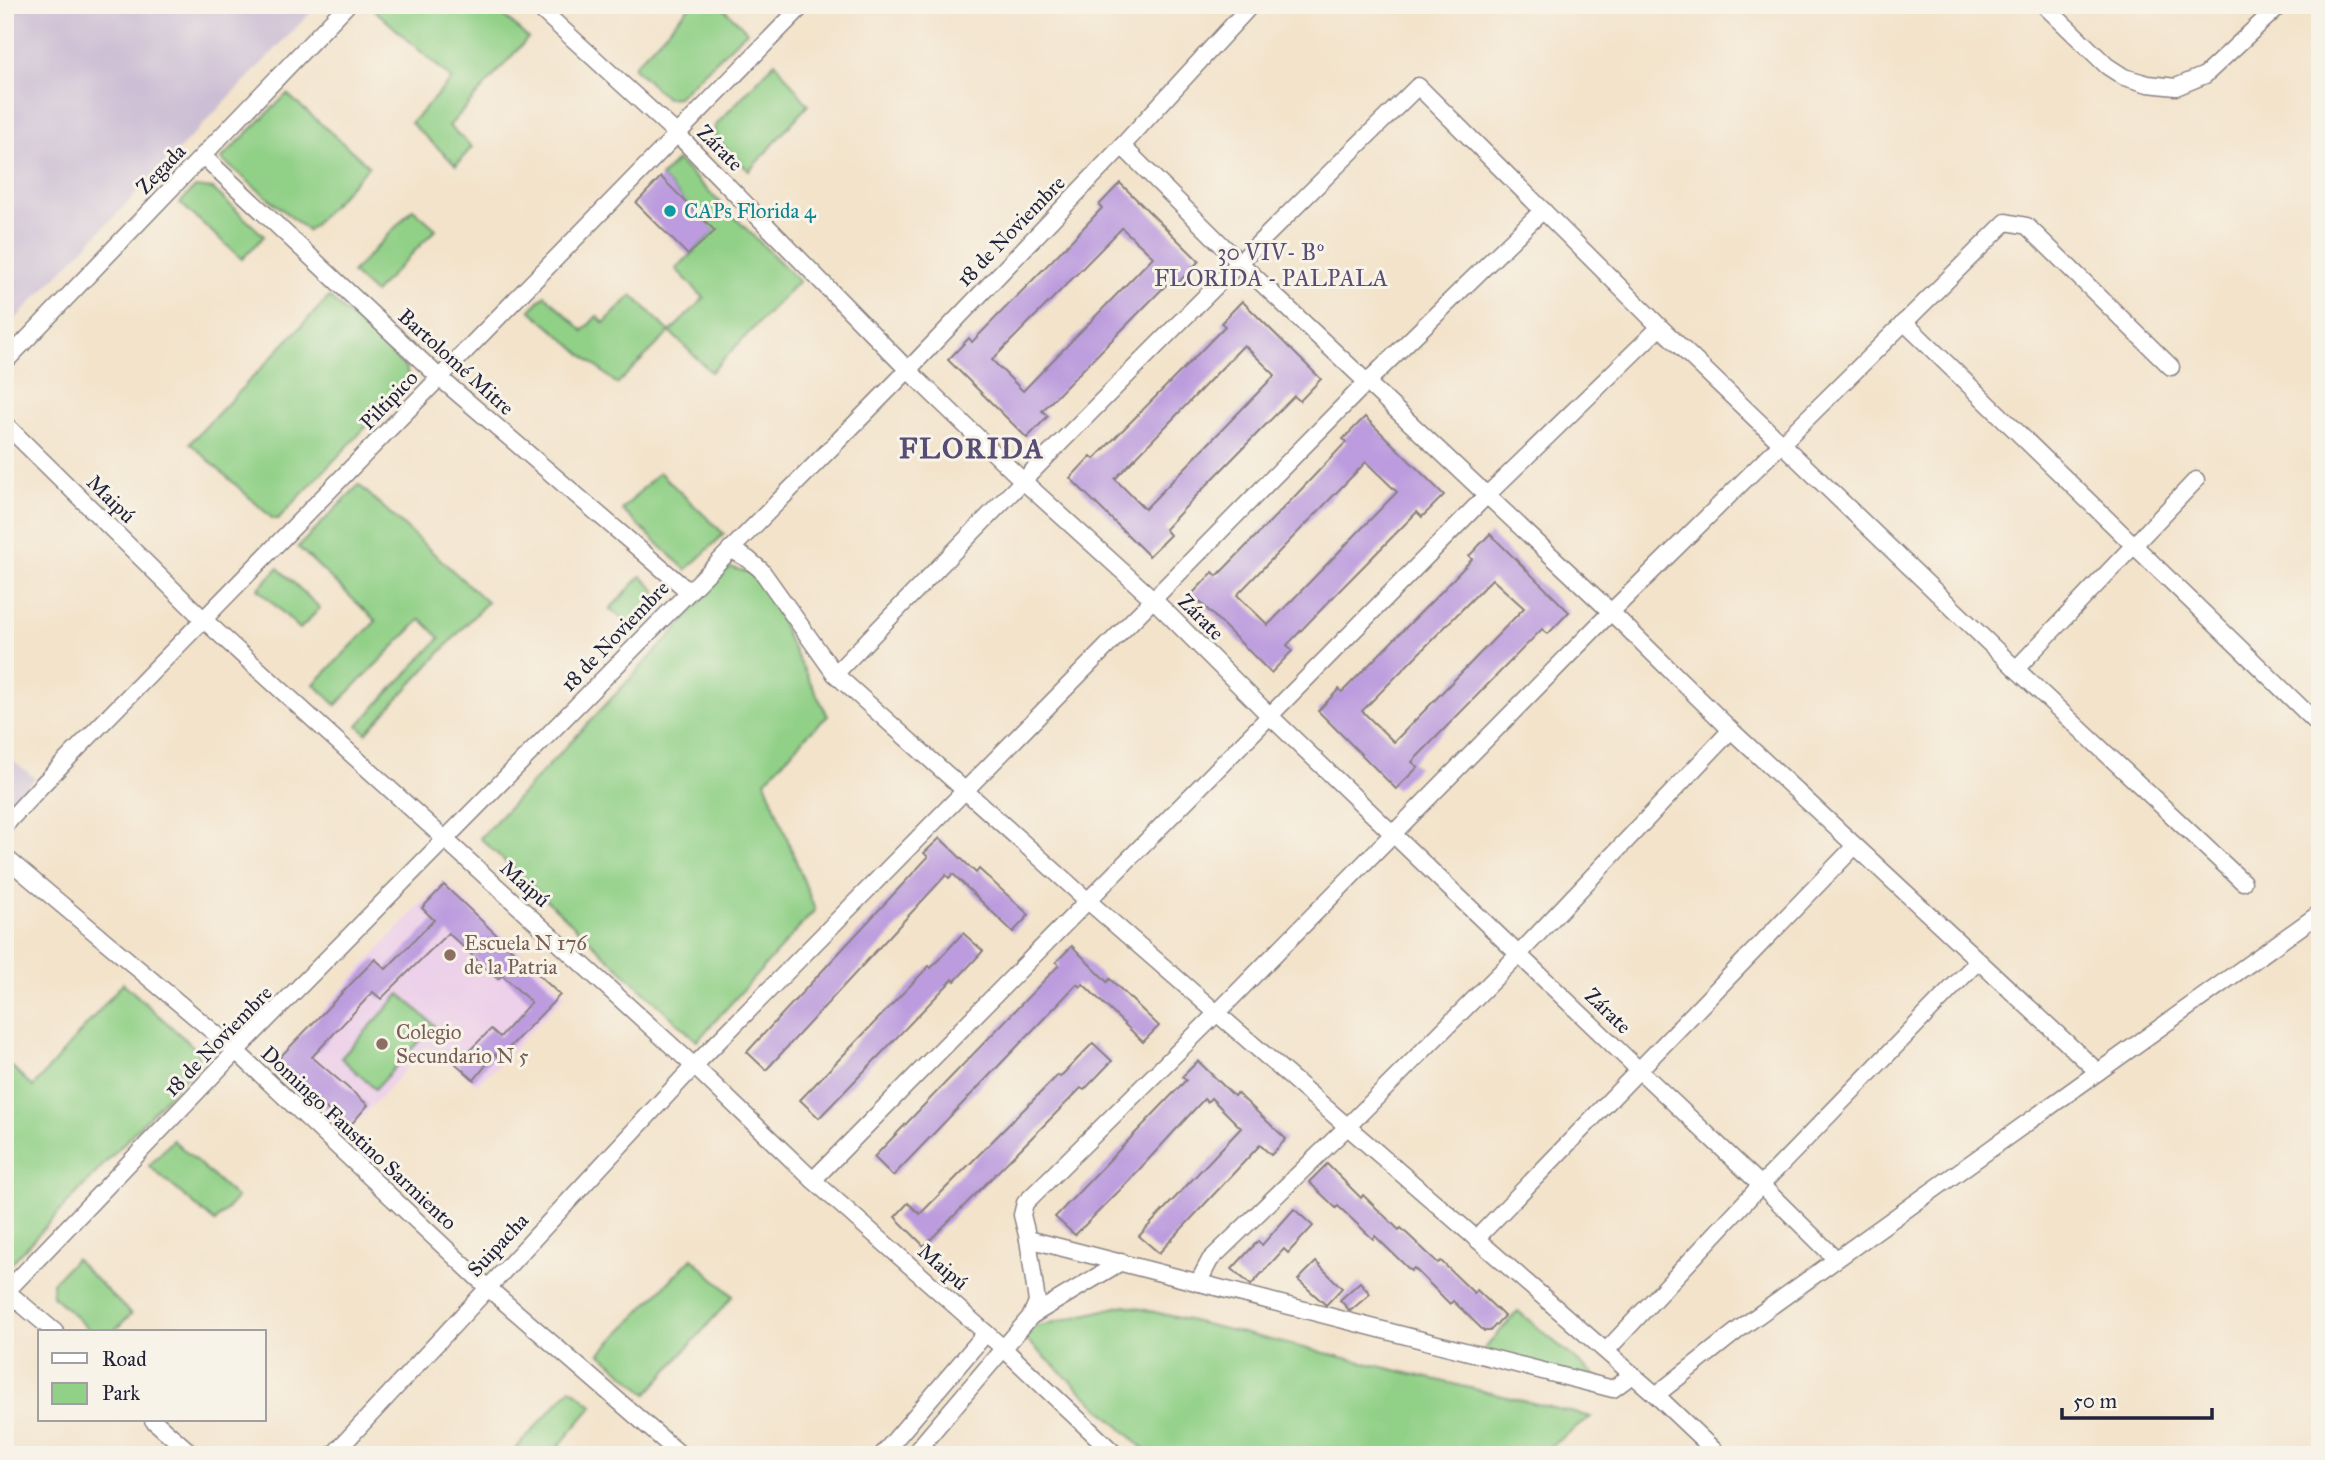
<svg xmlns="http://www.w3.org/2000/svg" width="2325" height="1460" font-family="'IM FELL Great Primer',serif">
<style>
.built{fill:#edd0e9}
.industrial{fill:#ccbed4}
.green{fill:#91d087;stroke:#5a7961;stroke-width:2}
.building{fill:#bc9cde;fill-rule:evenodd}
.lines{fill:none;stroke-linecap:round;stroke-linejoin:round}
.minor-casing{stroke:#8a8283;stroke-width:19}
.minor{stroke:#fff;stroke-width:16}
.culture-dot{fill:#0f9aa8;stroke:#f7f3e8;stroke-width:2.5}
.education-dot{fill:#8d6e63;stroke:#f7f3e8;stroke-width:2.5}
.labels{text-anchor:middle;stroke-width:6;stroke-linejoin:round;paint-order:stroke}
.street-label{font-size:21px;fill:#22223b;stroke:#f7f3e8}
.culture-label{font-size:21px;fill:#0d838f;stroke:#f7f3e8;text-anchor:start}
.education-label{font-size:21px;fill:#785e54;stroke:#f7f3e8;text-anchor:start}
.neighbourhood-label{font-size:23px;fill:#584d74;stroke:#f7f3e8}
.district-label{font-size:28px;font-weight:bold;letter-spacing:2px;fill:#584d74;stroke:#f7f3e8}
</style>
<rect width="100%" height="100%" fill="#f7f3e8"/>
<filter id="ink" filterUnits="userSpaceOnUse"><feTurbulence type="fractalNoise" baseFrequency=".0143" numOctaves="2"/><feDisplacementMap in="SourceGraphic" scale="14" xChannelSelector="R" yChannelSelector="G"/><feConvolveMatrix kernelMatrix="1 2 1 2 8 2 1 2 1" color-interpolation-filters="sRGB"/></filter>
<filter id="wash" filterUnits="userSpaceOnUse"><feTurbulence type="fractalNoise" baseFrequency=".00686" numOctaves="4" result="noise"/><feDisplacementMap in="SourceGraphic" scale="28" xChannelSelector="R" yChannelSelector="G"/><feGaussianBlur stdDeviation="1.57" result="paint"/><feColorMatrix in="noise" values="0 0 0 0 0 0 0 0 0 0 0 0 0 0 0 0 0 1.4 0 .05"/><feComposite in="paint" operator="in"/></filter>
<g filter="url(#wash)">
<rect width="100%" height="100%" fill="#f3e3cb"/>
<polygon class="built" points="443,880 566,994 497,1066 477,1084 427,1046 349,1131 279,1067 279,1058"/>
<g class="industrial">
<polygon points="5,5 318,5 5,330"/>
<polygon points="5,754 35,778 5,809"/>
</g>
<g class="green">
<polygon points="372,5 492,5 528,38 449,126 472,147 456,165 411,123 452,79 370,6"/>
<polygon points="691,5 720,5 747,31 678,97 666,98 633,67"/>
<polygon points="775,62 808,105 749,171 714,136 715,126"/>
<polygon points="287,94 369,166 308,231 221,159"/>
<polygon points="677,160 799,281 711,372 670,332 617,384 530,310 545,295 583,331 597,316 604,323 632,295 670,332 704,298 676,269 714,231 661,177"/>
<polygon points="195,187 213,189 264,236 242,259 180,203"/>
<polygon points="413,209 436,229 374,293 352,273"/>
<polygon points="329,297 406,368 410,381 278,519 273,519 190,443"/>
<polygon points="659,472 724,534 686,570 622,510"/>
<polygon points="359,485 487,602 366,733 358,725 440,638 421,619 336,705 314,684 376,621 298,547"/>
<polygon points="729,567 750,573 773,599 787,637 828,716 807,735 765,781 815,910 697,1041 480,838 677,629"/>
<polygon points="278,568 320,608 300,629 258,589"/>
<polygon points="641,576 656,591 657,603 633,628 610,609"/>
<polygon points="123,983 198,1051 197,1065 5,1270 5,1060 33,1087"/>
<polygon points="400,994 434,1025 375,1089 341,1058"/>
<polygon points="173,1140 237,1198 215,1222 149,1166"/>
<polygon points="692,1258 733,1296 647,1394 600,1353"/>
<polygon points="75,1259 131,1314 113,1332 92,1332 53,1296 52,1283"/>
<polygon points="1125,1305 1591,1417 1538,1455 1150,1455 1017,1331"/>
<polygon points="1518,1311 1599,1379 1478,1356"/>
<polygon points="571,1388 593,1406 551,1455 510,1455"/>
</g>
<g id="blocks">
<g class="building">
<polygon points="661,177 715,231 688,255 636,203"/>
<path d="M1120 183 1199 261 1178 283 1173 278 1042 411 1048 416 1027 438 948 360 969 338 972 342 1071 241 1102 208 1099 205ZM1122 228 1153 257 1023 391 992 360Z"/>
<path d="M1242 301 1321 379 1300 401 1294 396 1196 496 1165 529 1170 535 1149 556 1070 478 1091 456 1094 459 1193 359 1225 326 1221 323ZM1244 345 1275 375 1145 509 1115 479Z"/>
<path d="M1365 417 1444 495 1422 517 1417 512 1339 591 1287 645 1292 651 1271 673 1192 594 1213 572 1217 576 1294 497 1346 442 1343 439ZM1366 462 1397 492 1268 625 1237 595Z"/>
<path d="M1490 534 1569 612 1548 634 1542 629 1412 762 1418 767 1396 789 1318 711 1339 689 1342 692 1441 592 1472 559 1469 556ZM1492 579 1524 608 1394 742 1362 711Z"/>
<polygon points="940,838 976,873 979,869 1029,915 1013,932 953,874 949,878 946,875 766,1070 747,1052 928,857 924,853"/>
<polygon points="444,885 560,995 499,1058 495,1054 474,1080 456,1064 491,1029 500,1037 531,1002 502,975 498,979 448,933 381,999 373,992 312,1057 368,1105 348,1128 281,1068 280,1057 375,959 386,969 434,920 422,908"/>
<polygon points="963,933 983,951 955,981 953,979 819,1118 800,1100 929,966 931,968"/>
<polygon points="1072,946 1107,982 1110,979 1159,1026 1143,1042 1083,984 1080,987 1077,984 893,1176 874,1157 1059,965 1056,962"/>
<polygon points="1093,1043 1112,1061 1084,1090 1081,1088 924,1246 895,1217 908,1203 920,1214 1058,1075 1060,1077"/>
<polygon points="1198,1061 1234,1096 1237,1093 1286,1139 1271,1155 1260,1145 1159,1253 1139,1236 1241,1128 1211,1098 1207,1102 1204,1099 1125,1185 1075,1235 1055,1217 1186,1080 1182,1077"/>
<polygon points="1327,1164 1361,1198 1363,1195 1399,1230 1401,1228 1438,1263 1441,1261 1474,1293 1477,1290 1504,1316 1490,1331 1484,1331 1453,1301 1450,1304 1414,1268 1411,1271 1375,1236 1373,1239 1338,1206 1336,1208 1309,1182"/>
<polygon points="1294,1209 1313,1226 1288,1253 1284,1249 1251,1285 1232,1269 1258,1241 1262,1245"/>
<polygon points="1316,1262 1342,1288 1326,1305 1298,1280"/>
<polygon points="1360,1282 1370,1294 1350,1311 1340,1300"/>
</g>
</g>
</g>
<g filter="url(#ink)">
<use href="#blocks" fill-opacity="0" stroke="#8a8283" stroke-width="2"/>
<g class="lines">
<defs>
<g id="minor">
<polyline points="536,5 678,135 908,370 1022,480 1154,600 1270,716 1639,1070 1761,1185 1836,1259"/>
<polyline points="2044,5 2107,66 2124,77 2148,84 2176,87 2205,75 2280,5"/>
<polyline points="1122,146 1239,262 1611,612 1731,730 2098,1072"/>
<polyline points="203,156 440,378 688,591"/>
<polyline points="1904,322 2320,726"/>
<polyline points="5,362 347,5"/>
<polyline points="5,424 203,619 694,1066 813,1180 1003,1348 1116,1455"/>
<polyline points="730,549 748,559 761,570 835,674 1088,901 1656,1395 1719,1455"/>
<polyline points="2016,669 2196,480"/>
<path d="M835 674C1027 475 1221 279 1418 86L1660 327 2016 669 2243 882"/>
<polyline points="5,825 41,786 803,5"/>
<polyline points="5,857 236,1051 487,1287 681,1455"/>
<polyline points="813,1180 1486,496 1660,327"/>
<polyline points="1476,1239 1855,846"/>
<polyline points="1198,1283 1210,1260 1346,1128 1518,955 1731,730"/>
<polyline points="5,1290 55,1332"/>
<polyline points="5,1293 236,1051 908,370 1122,146 1251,5"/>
<polyline points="1031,1316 1121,1262"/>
<polyline points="1606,1351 1761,1185 1978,961"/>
<polyline points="1632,1375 1613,1389 1028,1239 1022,1215 1025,1203 1217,1013 1611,612 2006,222 2027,226 2171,367"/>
<polyline points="1656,1395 1742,1327 2320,913"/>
<polyline points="153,1420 193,1455"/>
<polyline points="333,1455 694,1066 1366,383 1543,210"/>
<polyline points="882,1455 986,1333"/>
<polyline points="913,1455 1031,1316 1037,1302 1028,1239"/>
</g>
</defs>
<use href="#minor" class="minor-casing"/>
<use href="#minor" class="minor"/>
</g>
</g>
<circle class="culture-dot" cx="670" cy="211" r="7"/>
<g class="education-dot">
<circle cx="450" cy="955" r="7"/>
<circle cx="382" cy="1044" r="7"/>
</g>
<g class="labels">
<g class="street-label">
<text transform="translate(720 148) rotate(45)" y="7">Zárate</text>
<text transform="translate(161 169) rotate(-46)" y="7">Zegada</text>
<text transform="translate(1011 231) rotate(-46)" y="7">18 de Noviembre</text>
<text transform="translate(456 362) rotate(42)" y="7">Bartolomé Mitre</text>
<text transform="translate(389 400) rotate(-46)" y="7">Piltipico</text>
<text transform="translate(111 499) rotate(45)" y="7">Maipú</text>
<text transform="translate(1201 617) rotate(45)" y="7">Zárate</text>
<text transform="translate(615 636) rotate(-46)" y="7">18 de Noviembre</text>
<text transform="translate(525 884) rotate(42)" y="7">Maipú</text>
<text transform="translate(1608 1011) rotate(44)" y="7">Zárate</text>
<text transform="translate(218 1041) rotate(-46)" y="7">18 de Noviembre</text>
<text transform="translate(359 1138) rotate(43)" y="7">Domingo Faustino Sarmiento</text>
<text transform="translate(498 1245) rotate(-47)" y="7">Suipacha</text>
<text transform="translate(943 1267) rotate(41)" y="7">Maipú</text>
</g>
<g class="culture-label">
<text x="684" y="218">CAPs Florida 4</text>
</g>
<g class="education-label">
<text x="464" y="950">Escuela N 176<tspan x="464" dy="24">de la Patria</tspan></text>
<text x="396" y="1039">Colegio<tspan x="396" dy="24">Secundario N 5</tspan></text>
</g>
<g class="neighbourhood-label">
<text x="1271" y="260">30 VIV- Bº<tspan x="1271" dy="26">FLORIDA - PALPALA</tspan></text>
</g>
<g class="district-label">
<text x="972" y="458">FLORIDA</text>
</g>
</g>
<rect width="2325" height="1460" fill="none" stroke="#f7f3e8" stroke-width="28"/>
<rect x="38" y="1330" width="228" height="91" fill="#f7f3e8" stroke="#a29fa3" stroke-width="2"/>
<rect x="52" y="1353" width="35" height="10" fill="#ffffff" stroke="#a29fa3" stroke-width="2"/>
<text x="102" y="1366" font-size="21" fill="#22223b">Road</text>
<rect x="52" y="1383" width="35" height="21" fill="#91d087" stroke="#a29fa3" stroke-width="2"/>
<text x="102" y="1400" font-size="21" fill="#22223b">Park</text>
<path d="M2062 1408v10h150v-10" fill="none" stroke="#22223b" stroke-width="3.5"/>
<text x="2073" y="1408" font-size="21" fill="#22223b" stroke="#f7f3e8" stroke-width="5" paint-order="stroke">50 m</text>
</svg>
